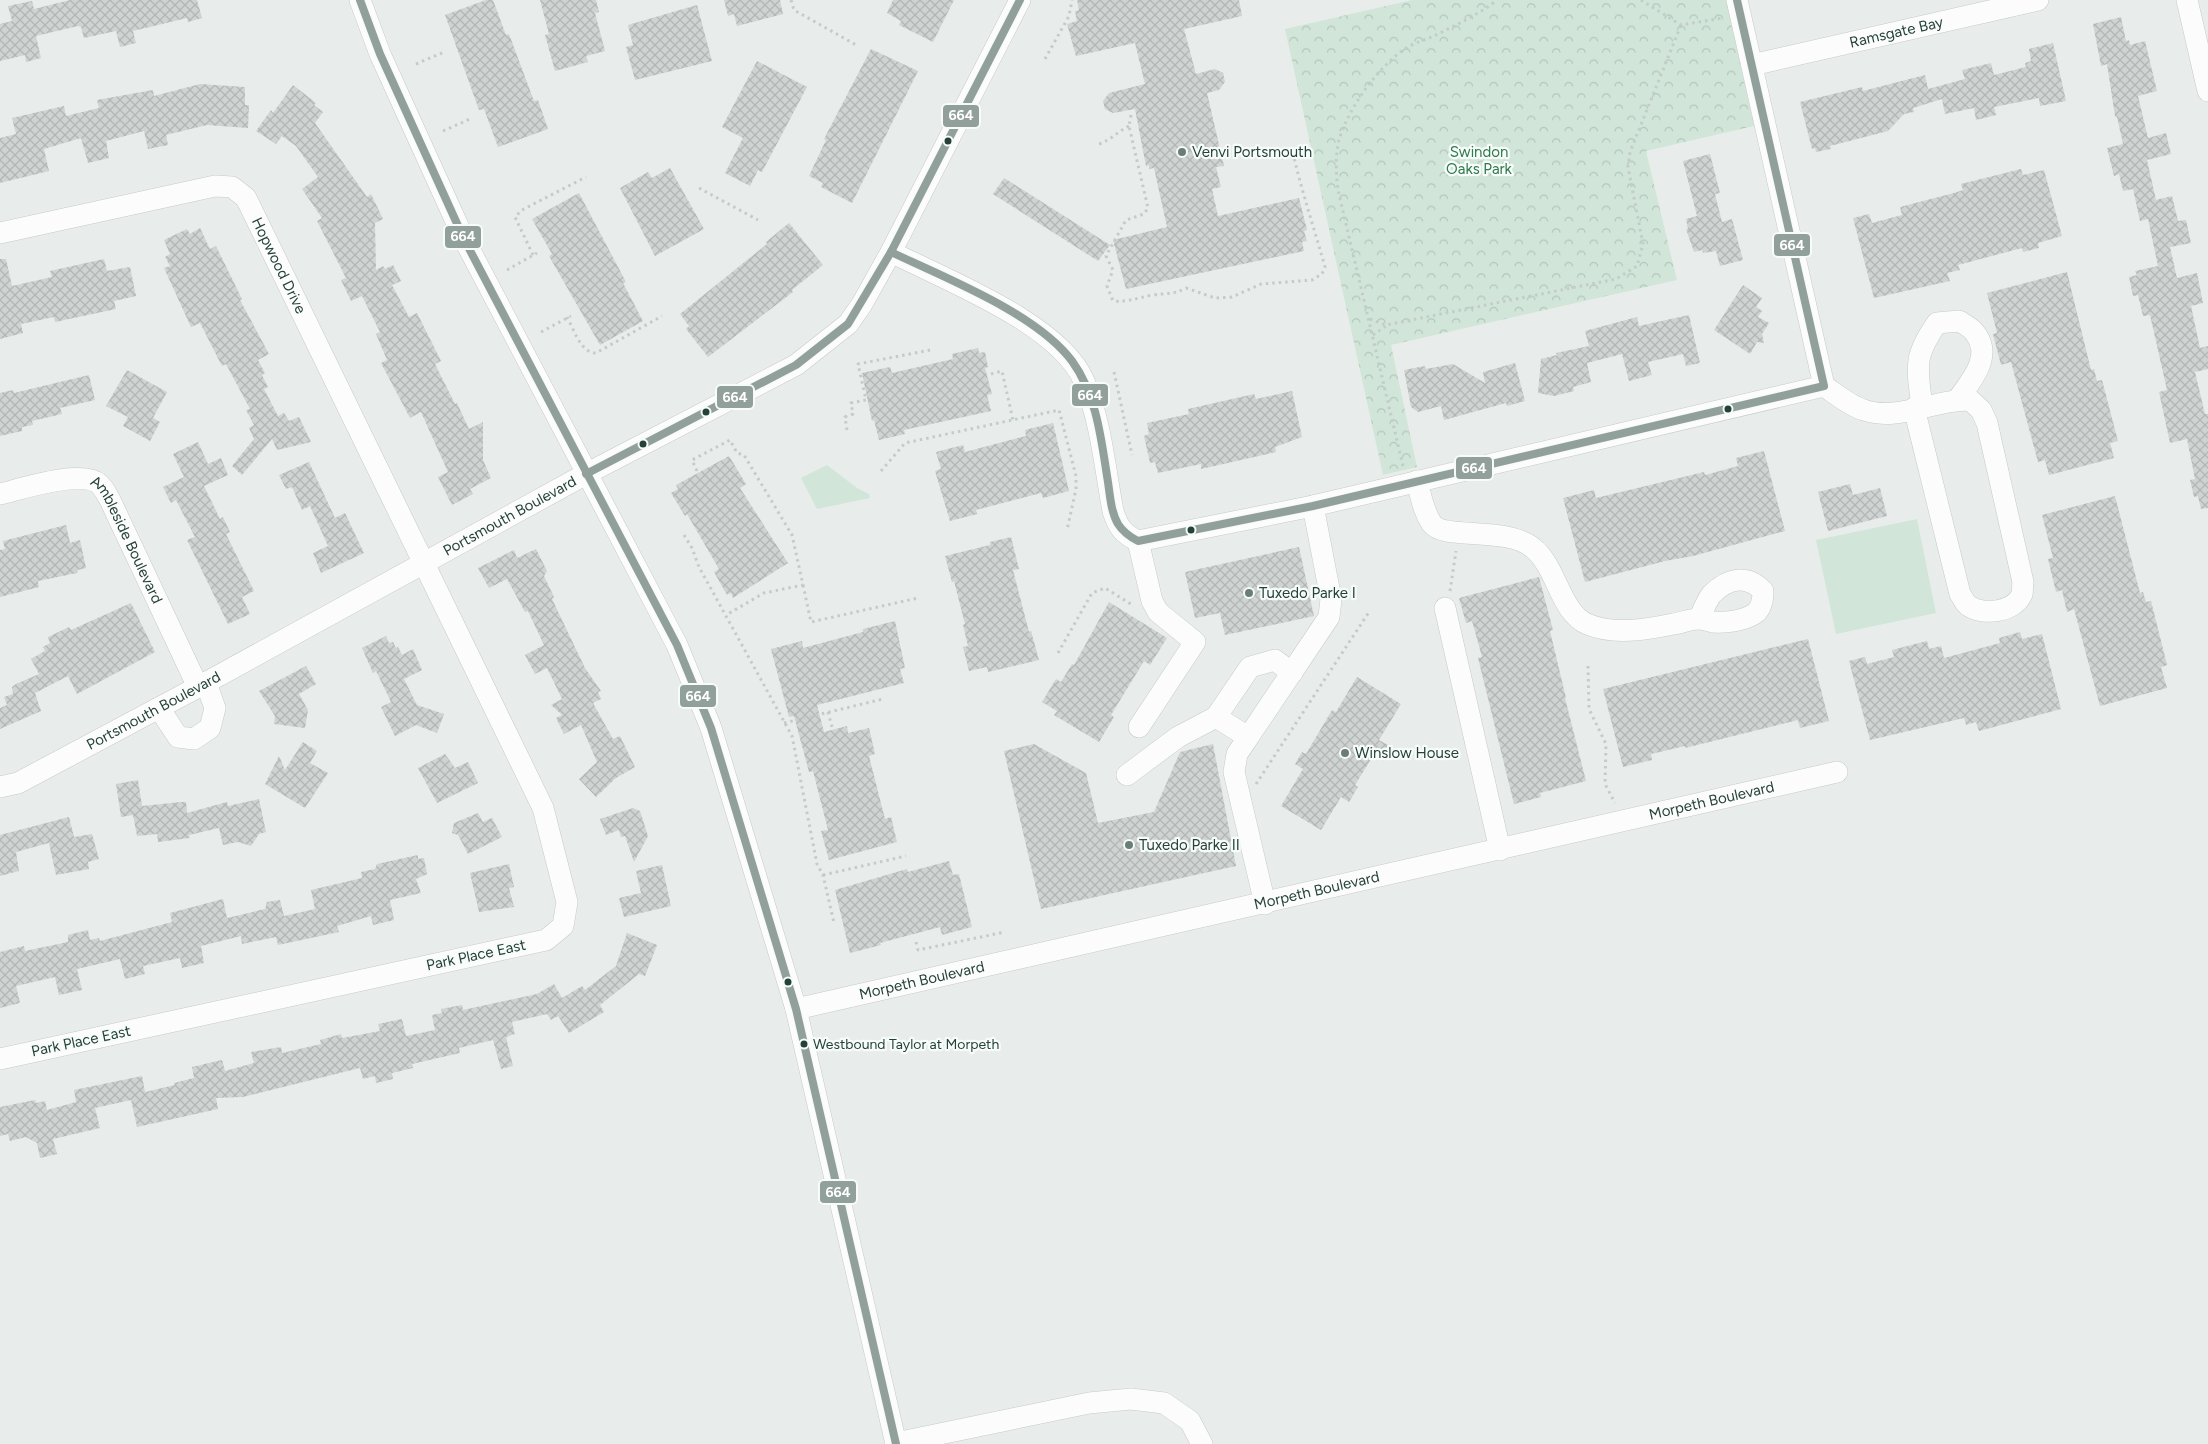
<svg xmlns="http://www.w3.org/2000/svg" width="2208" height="1444" font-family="Figtree,sans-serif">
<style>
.green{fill:#d1e6d8}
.forest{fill:url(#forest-crowns)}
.building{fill:url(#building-cross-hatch)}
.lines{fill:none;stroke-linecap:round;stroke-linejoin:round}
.minor-casing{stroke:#c5cac8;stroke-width:22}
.path{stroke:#c3ccca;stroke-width:3;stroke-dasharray:2.5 4;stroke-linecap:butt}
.minor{stroke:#fcfcfc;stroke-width:21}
.bus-1-casing{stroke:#f7fbf9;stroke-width:11}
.bus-1{stroke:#92a09c;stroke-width:8}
.bus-dot{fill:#24423a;stroke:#f7fbf9;stroke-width:2}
.poi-dot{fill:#697e78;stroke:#f7fbf9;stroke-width:2}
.labels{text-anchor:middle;stroke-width:4.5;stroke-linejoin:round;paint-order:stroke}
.bus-label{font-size:14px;fill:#24423a;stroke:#f7fbf9;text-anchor:start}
.street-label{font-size:15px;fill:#24423a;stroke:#f7fbf9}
.poi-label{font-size:15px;fill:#24423a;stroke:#f7fbf9;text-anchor:start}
.park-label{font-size:15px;fill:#2d7a4b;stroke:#f7fbf9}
.line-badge{stroke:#f7fbf9;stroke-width:2}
.badge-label{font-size:14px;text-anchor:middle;font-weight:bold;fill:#fff}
</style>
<defs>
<pattern id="forest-crowns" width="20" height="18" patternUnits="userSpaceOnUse" patternTransform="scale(1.25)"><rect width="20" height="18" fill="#d1e6d8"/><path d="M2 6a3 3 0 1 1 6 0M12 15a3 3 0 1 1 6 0" fill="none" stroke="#b3c6ba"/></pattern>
<pattern id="building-cross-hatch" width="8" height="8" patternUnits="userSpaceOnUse" patternTransform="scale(1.25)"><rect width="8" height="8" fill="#cfd4d2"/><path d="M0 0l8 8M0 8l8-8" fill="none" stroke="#b2b7b5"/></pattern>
</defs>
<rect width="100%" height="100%" fill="#e8edeb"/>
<g class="green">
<polygon points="827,465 857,488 869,494 870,498 817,509 801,478"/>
<polygon points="1917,519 1936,613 1836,634 1816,540"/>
</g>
<polygon class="forest" points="1412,0 1726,0 1754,126 1646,151 1677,280 1391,345 1417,467 1383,475 1285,29"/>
<g class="building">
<polygon points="70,0 197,0 202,18 188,22 187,18 133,31 136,43 120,47 116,31 84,38 81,27 78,26 36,36 41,58 26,62 25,55 0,61 0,24 12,21 8,6 32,1 34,9"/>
<polygon points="486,0 493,0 506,35 509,34 534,101 538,100 548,129 498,147 484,109 479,110 445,15"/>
<polygon points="540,0 596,0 599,12 595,13 605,51 586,56 588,62 555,71 545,35 549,34"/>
<polygon points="724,0 780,0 783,14 737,26 734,14 728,16"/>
<polygon points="893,0 954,0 933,42 899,25 901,21 887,13"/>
<polygon points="1077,0 1239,0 1242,16 1184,29 1196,74 1215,69 1223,73 1225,82 1219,90 1207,93 1224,166 1216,167 1221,187 1212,189 1218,216 1299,198 1307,230 1304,231 1307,241 1302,242 1304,251 1126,289 1113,240 1167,227 1154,168 1149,169 1149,165 1146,166 1135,109 1113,113 1105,109 1103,101 1109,93 1145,84 1135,43 1076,56 1067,24 1077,21 1075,11 1079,10"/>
<polygon points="697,5 712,61 635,80 626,47 633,45 628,25"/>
<polygon points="2121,17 2126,41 2129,40 2130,45 2145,41 2157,91 2138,96 2148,138 2166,133 2171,154 2147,160 2156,200 2172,196 2178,221 2186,220 2191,243 2170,247 2177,278 2197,273 2203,303 2191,306 2200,348 2208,346 2208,369 2195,372 2205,414 2208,414 2208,508 2201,509 2198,496 2194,497 2190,480 2195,479 2187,439 2170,443 2159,392 2167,390 2150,315 2143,316 2138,295 2133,296 2129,277 2137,275 2135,271 2158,266 2148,219 2140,221 2133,189 2123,191 2119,174 2114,176 2107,148 2123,144 2117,117 2115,116 2107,64 2101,66 2093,24"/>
<polygon points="2053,43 2066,101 2040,106 2039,98 1994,107 1996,115 1976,120 1974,108 1945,114 1942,99 1913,108 1914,112 1904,114 1888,131 1830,146 1831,149 1816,152 1815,148 1812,149 1800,102 1862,87 1863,91 1925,75 1928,89 1965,79 1962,70 1991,63 1994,75 2026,67 2025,63 2031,61 2029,49"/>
<polygon points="871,49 918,71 852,203 821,187 823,183 809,176 826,140 824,139"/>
<polygon points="757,61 807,87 762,172 758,170 750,186 725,173 743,138 722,127"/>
<polygon points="200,84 245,87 245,105 249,105 248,128 207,125 166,135 168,145 148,149 144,131 106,141 109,158 88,163 81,138 44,149 49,171 0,183 0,138 16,134 12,118 64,106 66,116 99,108 97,100 153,90 154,96"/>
<polygon points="293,85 316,103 314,105 323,112 315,123 367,197 371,194 383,219 375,223 376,270 383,266 385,269 393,265 401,281 392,285 409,317 417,313 441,361 435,364 455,404 457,403 469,429 483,422 483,460 491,478 470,489 473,494 452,505 438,477 448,472 421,412 410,418 381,363 387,360 376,334 380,332 362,296 351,301 341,280 346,278 317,221 322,218 302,189 318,177 296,146 282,136 276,144 256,131 271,110 273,113"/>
<polygon points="1710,154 1720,193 1715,194 1722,222 1732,219 1743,260 1720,266 1716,251 1703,253 1702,250 1694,252 1686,229 1688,229 1686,219 1697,216 1683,161"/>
<polygon points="670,168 704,229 655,256 620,188 648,172 652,178"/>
<polygon points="2021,169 2023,175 2044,170 2062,236 2038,243 2039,248 2023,252 2022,248 1958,265 1960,270 1947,273 1950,281 1874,298 1853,218 1869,214 1872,223 1902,215 1900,207 1954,193 1963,190 1961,184"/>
<polygon points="1004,178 1110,245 1098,261 993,194"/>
<polygon points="579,193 626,282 623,283 643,321 600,345 549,256 552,254 532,219"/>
<polygon points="789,223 823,265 792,290 793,292 708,357 686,329 689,326 680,314 767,244 766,242"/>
<polygon points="200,228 210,249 216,246 242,299 240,300 269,354 258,360 265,373 262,375 268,387 264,389 278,416 284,413 289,421 299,417 311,442 277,450 272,439 242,475 232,466 254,439 249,428 254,425 246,410 250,409 226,364 222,366 200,323 191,327 164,268 170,266 165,257 170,254 164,240 187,229 190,234"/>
<polygon points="0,259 6,259 12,286 52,277 50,271 104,259 107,271 130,267 136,296 114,301 116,309 55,322 54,317 21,324 23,333 0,339"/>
<polygon points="2067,272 2091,370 2094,369 2097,381 2102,380 2118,441 2110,443 2114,458 2049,475 2045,460 2038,462 2011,362 2001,365 1993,334 1997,333 1987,293"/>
<polygon points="1743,285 1762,298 1756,307 1762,311 1758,317 1769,323 1762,334 1764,343 1757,342 1750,354 1714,330"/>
<polygon points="1689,315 1700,363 1686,366 1683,354 1648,362 1652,375 1629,381 1622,354 1587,363 1591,382 1573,387 1574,391 1554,396 1538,393 1541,359 1557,355 1556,353 1589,346 1585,331 1637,317 1639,326"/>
<polygon points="978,348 979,353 985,352 988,367 985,368 992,394 987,395 991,411 904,430 905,434 879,440 874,420 872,421 862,373 890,367 892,373 953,359 952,354"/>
<polygon points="1515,363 1525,401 1507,406 1506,403 1444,420 1441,406 1418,412 1411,407 1404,370 1425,366 1426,369 1453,364 1485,383 1483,372"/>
<polygon points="127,370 167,392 153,418 160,422 150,441 123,426 128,417 106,406"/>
<polygon points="89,375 95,400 60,408 62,414 32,421 33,425 22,427 22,431 0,436 0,393 13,390 14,393"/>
<polygon points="1292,391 1302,437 1275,447 1276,452 1201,469 1201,464 1158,473 1155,462 1150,463 1144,436 1149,434 1147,423 1189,414 1188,409 1254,394 1256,399"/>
<polygon points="1053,423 1069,491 1043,498 1041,493 976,510 977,514 950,521 935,471 941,469 936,452 963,445 965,452 1026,436 1025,430"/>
<polygon points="198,442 208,464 221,458 228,475 204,486 220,519 223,517 230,532 226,534 254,591 242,597 250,614 228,624 187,540 195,537 176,500 171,503 163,487 184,477 173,454"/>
<polygon points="1764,451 1785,531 1693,556 1665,561 1585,582 1563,498 1594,490 1596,498 1704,472 1705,475 1738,466 1736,458"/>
<polygon points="729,456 746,484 740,488 788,563 733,598 731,593 727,595 714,572 719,569 687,514 685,516 671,493 678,489 676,485"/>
<polygon points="309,462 335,518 345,513 364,553 321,573 313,553 328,546 310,506 302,510 292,487 286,489 279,475"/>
<polygon points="1850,484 1853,495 1880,488 1887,516 1828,531 1818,492"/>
<polygon points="2115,496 2140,593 2143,592 2146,602 2151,601 2167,665 2161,667 2167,688 2100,706 2074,609 2067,612 2062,590 2056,592 2048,559 2053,558 2042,515"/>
<polygon points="66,525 70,543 80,540 86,568 78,570 77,573 38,581 39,587 0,597 0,550 5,549 3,541"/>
<polygon points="1011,537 1019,569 1013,570 1029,632 1031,631 1039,660 988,672 987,667 969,671 963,647 968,646 963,625 965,624 954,581 952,582 945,556 990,545 990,542"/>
<polygon points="1299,547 1314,616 1225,635 1220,613 1195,618 1185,572"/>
<polygon points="536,549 547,571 544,576 554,597 552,599 585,668 601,691 598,692 601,699 593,703 613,739 620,736 635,767 616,778 596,797 579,779 597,762 581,725 564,734 556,718 562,715 551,705 562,699 547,668 535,674 525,655 544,645 528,611 525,612 507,579 489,588 478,568 514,550 517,558"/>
<polygon points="1539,577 1553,630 1550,631 1566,698 1565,698 1586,781 1540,793 1541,797 1514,804 1478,658 1482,657 1472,621 1466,623 1459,598"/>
<polygon points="1109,602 1167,638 1150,665 1144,661 1111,715 1114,717 1099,742 1054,715 1057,711 1042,702 1056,679 1061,682 1072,664 1074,665"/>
<polygon points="131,603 155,652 77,694 68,676 35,693 41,711 0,729 0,708 7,705 4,697 13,694 12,687 16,684 39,674 31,659 45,651 43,647 50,643 48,637 69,627 71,630"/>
<polygon points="895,621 905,668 900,669 904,683 817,705 824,732 847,726 848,733 869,728 875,754 869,756 885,819 891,817 897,842 829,860 821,831 828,830 813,771 809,772 794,716 789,717 771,649 802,641 803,648 863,632 863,629"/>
<polygon points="2020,632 2022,639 2042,634 2061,709 1979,731 1976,722 1966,725 1964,718 1870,740 1849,661 1865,657 1867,664 1894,657 1892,650 1927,641 1929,649 1941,646 1944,658 2000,643 1999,638"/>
<polygon points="386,636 389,643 393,642 396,648 398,647 402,655 413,649 422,670 404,679 417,705 444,714 437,733 416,725 395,736 381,707 391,702 376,671 373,673 362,648"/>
<polygon points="1808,639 1829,721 1800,728 1798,720 1685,748 1685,746 1651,754 1652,760 1623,767 1603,689"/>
<polygon points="306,666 316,684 299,694 308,710 305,728 274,724 275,716 259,691"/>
<polygon points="1357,677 1401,704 1379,740 1388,745 1379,760 1373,756 1355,785 1358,787 1349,802 1341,797 1321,830 1281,806 1303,769 1295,764 1302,752 1306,754 1332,710 1336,712"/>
<polygon points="303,742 317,751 310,763 328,773 305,808 265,784 279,756 285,770"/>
<polygon points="1034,744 1086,773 1098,823 1154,812 1180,752 1213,744 1236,866 1041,909 1004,751"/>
<polygon points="445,754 455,768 468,762 478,783 437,803 418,768"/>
<polygon points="138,780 142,806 181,802 186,802 187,813 227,802 228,806 259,799 266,832 259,834 251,846 238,842 223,845 219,828 189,835 190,838 158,842 157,834 137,836 133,815 121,817 116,784"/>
<polygon points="633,808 640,811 648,836 634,862 625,836 621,837 619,830 606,835 600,819"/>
<polygon points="478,813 483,822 492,818 502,837 468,854 458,835 452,833 454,823"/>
<polygon points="69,817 74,837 92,834 99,859 88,862 89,869 56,875 49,843 16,852 19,871 0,876 0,835"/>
<polygon points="418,855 418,859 424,858 427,874 416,879 421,893 390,900 394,920 373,925 371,916 337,926 339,932 278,945 276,937 242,944 241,936 201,946 204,963 182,968 180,958 143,966 145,974 125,979 120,959 77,969 82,990 59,995 55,977 16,986 20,1003 0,1008 0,952 24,946 25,951 68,942 68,935 88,930 90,940 99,938 100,941 172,922 170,913 223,899 227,918 265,909 267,902 280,900 284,916 315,909 311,890 362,878 361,872 375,869 377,864"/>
<polygon points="949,861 953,875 959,874 972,927 942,935 940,927 880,943 881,945 850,953 835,890 907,869 908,872"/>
<polygon points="509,864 514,887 509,888 514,907 479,912 470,873"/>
<polygon points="662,865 671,906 624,917 619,898 641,893 636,871"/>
<polygon points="627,933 657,945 645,976 639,974 600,1005 604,1012 569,1033 558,1016 551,1020 547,1014 512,1022 515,1034 506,1037 513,1066 501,1069 493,1040 459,1048 460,1053 412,1064 413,1068 392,1073 393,1079 376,1083 375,1076 363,1079 360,1068 243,1097 216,1098 218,1109 137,1127 131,1100 95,1108 100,1128 53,1139 57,1154 40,1158 37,1143 26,1137 10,1141 8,1134 0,1136 0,1107 35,1100 36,1103 45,1101 47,1110 76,1102 74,1090 142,1076 145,1092 175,1085 174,1083 194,1078 192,1067 222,1060 225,1071 254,1063 251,1052 281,1047 282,1053 321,1044 320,1040 341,1034 342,1038 380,1031 378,1024 402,1019 406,1036 435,1030 432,1015 442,1013 441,1009 462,1005 463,1010 537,994 554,984 562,998 582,986 585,990 616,966"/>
</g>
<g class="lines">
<defs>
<g id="minor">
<polyline points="360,0 380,54 464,239 677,645 711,728 796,1009 896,1444"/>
<polyline points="2187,0 2208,91"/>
<path id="s1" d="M1752 65 2038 0"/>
<path id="s2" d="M0 233 215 186 232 187 246 198 543 808 567 902 563 926 546 940 0 1059"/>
<path d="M891 252C946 280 1060 324 1084 381 1101 421 1105 469 1113 511 1118 527 1123 534 1138 541L1313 506 1824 386 1737 0"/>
<path d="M1824 386C1836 394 1850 406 1864 410 1897 422 1935 399 1970 400L1981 410 1987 423 2023 582C2022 586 2023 591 2022 594 2015 612 1983 616 1969 606 1965 604 1963 598 1960 594L1914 408"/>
<path d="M1922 406C1917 367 1913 357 1937 323L1959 321C1964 324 1972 328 1975 333 1993 356 1972 380 1958 399"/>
<path d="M1417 481C1421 496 1423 511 1432 524 1444 540 1507 526 1533 548 1557 567 1560 612 1587 624 1613 635 1645 630 1673 624 1681 623 1690 619 1699 619 1703 619 1709 621 1713 622 1726 623 1743 621 1754 614 1762 609 1763 599 1763 591 1747 574 1728 578 1712 594 1706 601 1703 611 1699 619"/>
<path id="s3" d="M0 494C21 489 82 469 99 484 104 488 107 495 110 500L198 687"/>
<polyline points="1138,541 1152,601 1158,612 1195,642 1139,727"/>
<polyline points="1445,608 1500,850"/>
<polyline points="159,708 178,737 194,739 210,728 215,708 206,683"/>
<polyline points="1216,717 1248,737"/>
<polyline points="1127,775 1178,737 1216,717 1250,667 1275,660 1292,673"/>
<path id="s4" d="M0 787 18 783 198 687 586 474 796 365 848 324 862 304 891 252 1020 0"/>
<polyline points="1265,904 1234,772 1237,754 1329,617 1331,599 1313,506"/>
<path id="s5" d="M796 1009 1837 772"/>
<polyline points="896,1443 1089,1403 1131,1399 1164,1403 1190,1421 1202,1444"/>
</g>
</defs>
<use href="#minor" class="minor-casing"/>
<g class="path">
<polyline points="791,0 794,10 858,46"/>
<polyline points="1641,0 1681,25 1723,18"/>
<polyline points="1045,59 1069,16 1072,0"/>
<polyline points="416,64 444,52"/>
<path d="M1131 115 1129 126 1148 208 1144 214 1126 220 1106 256 1113 270 1107 286 1113 301C1129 302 1137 298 1152 295 1166 293 1173 295 1186 288L1215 298 1232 297 1261 284 1312 280 1322 274 1325 267C1314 228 1301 189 1292 149"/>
<polyline points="443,131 470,119"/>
<path d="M1099 144C1111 140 1117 132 1129 126"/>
<polyline points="1281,158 1293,155"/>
<polyline points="699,188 758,220"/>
<polyline points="533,255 515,217 522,210 586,177"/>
<polyline points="507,270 537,253"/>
<path d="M567 317C574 330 581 353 596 353L662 316"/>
<polyline points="1370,319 1386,325 1616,279 1637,266 1643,244 1628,167 1630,152 1681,25"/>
<polyline points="541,332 571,316"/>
<polyline points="1373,335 1386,326"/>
<polyline points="1114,372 1132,455"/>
<polyline points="991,374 1002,371 1013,420"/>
<polyline points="847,430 845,417 853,414 851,403 866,400 858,364 930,350"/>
<path d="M1403 466 1338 190C1336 174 1335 157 1339 140 1349 107 1377 68 1406 48 1414 43 1425 40 1434 36 1456 25 1478 15 1497 0"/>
<polyline points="697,471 692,460 730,440 737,453 744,455 792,535 803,585 764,593 726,615"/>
<polyline points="881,471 905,443 1059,410 1076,476 1076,489 1067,530"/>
<polyline points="684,535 692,548 699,567 792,736 817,864 823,875 834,923"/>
<polyline points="803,585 811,622 918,598"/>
<polyline points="1450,591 1456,551"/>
<polyline points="1058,653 1092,593 1105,588 1134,606"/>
<polyline points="1588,666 1589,709 1606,744 1605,784 1615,803"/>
<polyline points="828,712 832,727"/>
<polyline points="784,723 883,699"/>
<polyline points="1256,784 1369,612"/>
<polyline points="823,875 906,856"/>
<polyline points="916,942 918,950 1005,932"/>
</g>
<use href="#minor" class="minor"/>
<defs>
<g id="bus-1">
<polyline points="360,0 380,54 464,239 677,645 711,728 796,1009 896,1444"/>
<path d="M891 252C945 278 1036 313 1072 361 1096 394 1101 437 1107 476 1110 492 1110 510 1118 524 1123 532 1130 537 1138 541L1313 506 1824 386 1737 0"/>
<polyline points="586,474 796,365 848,324 891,252 1020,0"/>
</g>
</defs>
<use href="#bus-1" class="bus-1-casing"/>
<use href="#bus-1" class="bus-1"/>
</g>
<g class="bus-dot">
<circle cx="948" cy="141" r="4.5"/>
<circle cx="1728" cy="409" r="4.5"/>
<circle cx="706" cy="412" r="4.5"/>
<circle cx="643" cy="444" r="4.5"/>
<circle cx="1191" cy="530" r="4.5"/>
<circle cx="788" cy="982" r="4.5"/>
<circle cx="804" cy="1044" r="4.5"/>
</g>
<g class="poi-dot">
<circle cx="1182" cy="152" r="5"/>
<circle cx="1249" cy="593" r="5"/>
<circle cx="1345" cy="753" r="5"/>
<circle cx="1129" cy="845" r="5"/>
</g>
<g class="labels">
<g class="bus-label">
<text x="813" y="1049">Westbound Taylor at Morpeth</text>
</g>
<g class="street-label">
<text dy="5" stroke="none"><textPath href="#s1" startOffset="148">Ramsgate Bay</textPath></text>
<text dy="5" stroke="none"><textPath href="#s2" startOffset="330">Hopwood Drive</textPath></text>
<text dy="5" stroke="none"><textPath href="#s4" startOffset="578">Portsmouth Boulevard</textPath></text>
<text dy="5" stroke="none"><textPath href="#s3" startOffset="164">Ambleside Boulevard</textPath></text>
<text dy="5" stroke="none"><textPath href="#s4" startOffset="172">Portsmouth Boulevard</textPath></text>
<text dy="5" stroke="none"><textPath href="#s5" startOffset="939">Morpeth Boulevard</textPath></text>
<text dy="5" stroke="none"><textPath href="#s5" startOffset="534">Morpeth Boulevard</textPath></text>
<text transform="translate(476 955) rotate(-12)" y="5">Park Place East</text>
<text dy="5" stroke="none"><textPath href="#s5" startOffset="129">Morpeth Boulevard</textPath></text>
<text transform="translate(81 1041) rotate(-12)" y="5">Park Place East</text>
</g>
<g class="poi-label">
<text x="1192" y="157">Venvi Portsmouth</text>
<text x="1259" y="598">Tuxedo Parke I</text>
<text x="1355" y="758">Winslow House</text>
<text x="1139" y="850">Tuxedo Parke II</text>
</g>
<g class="park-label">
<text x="1479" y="157">Swindon<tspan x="1479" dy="17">Oaks Park</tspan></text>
</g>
</g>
<g class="line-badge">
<rect x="942" y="104" width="38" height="24" rx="5" fill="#92a09c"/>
<rect x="444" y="225" width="38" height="24" rx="5" fill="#92a09c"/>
<rect x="1773" y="233" width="38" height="24" rx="5" fill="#92a09c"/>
<rect x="1071" y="383" width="38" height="24" rx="5" fill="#92a09c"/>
<rect x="716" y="385" width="38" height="24" rx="5" fill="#92a09c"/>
<rect x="1455" y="456" width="38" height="24" rx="5" fill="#92a09c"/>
<rect x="679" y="684" width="38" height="24" rx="5" fill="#92a09c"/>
<rect x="819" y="1180" width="38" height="24" rx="5" fill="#92a09c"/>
</g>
<g class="badge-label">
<text x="961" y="120">664</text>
<text x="463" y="241">664</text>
<text x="1792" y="250">664</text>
<text x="1090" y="400">664</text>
<text x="735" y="402">664</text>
<text x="1474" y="473">664</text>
<text x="698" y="701">664</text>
<text x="838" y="1197">664</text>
</g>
</svg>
